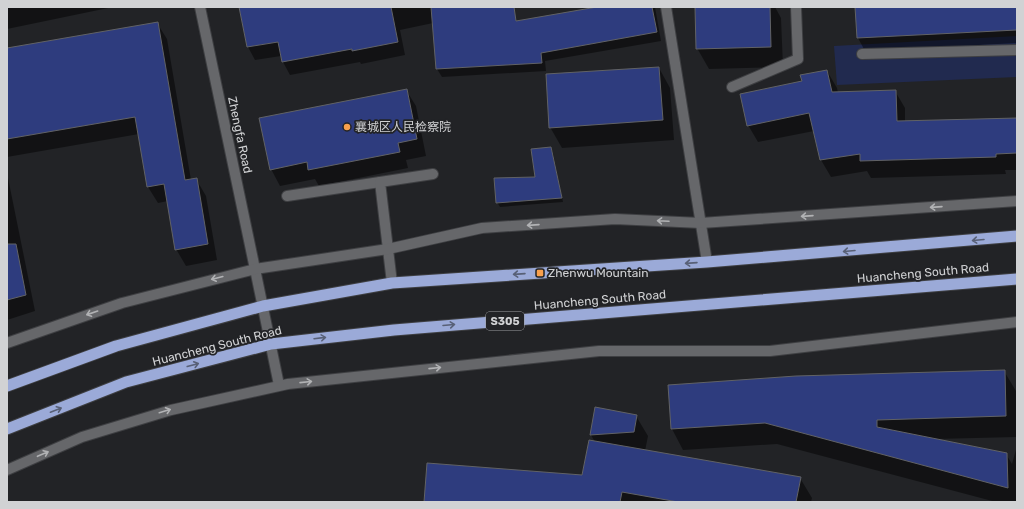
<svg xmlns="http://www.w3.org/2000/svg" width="1024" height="509" font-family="Rubik,'Noto Sans SC',sans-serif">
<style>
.green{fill:#212a4f}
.shadow{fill:#0007}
.building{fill:#2e3c7e;stroke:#616265}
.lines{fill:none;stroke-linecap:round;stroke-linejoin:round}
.service-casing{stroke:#3e3f42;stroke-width:12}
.minor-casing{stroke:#3e3f42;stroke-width:12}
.tertiary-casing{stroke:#3e3f42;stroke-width:12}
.trunk-casing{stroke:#3e3f42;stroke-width:13}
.service{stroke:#66676a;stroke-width:10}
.minor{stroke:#66676a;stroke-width:10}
.tertiary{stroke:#66676a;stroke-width:10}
.trunk{stroke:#9baad8;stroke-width:11}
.oneway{stroke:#b1b2b4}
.oneway2{stroke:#586076}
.poi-dot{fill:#f9a04d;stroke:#222326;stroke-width:1.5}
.labels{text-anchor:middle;stroke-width:3.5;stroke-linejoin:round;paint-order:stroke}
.shield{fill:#222326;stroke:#9c9ea0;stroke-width:1}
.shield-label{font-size:11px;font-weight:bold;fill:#d1d2d4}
.poi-label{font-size:12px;fill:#d1d2d4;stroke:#222326;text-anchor:start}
.street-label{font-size:12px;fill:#d1d2d4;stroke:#222326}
</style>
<rect width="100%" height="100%" fill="#222326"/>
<polygon class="green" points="1017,36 1017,77 837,85 834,46"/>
<g class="shadow">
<polygon points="7,7 113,7 7,29"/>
<polygon points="247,7 509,7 400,30 405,55 361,64 360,62 290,75 283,62 281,56 255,60 248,47 240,8"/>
<polygon points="603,7 655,7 661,41 545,61 546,71 442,77 437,69"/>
<polygon points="696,7 775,7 781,18 783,67 709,69 697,48"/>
<polygon points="856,7 1017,7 1017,43 865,51 858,38"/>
<polygon points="157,23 167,39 191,180 196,179 206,196 217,260 186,266 176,249 168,201 158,203 148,187 139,134 7,157 7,49"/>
<polygon points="659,68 670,88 674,140 562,148 550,127"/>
<polygon points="827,71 837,88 838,93 895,91 905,108 905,122 1017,119 1017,170 1005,170 1006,174 871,178 867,171 831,177 821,160 814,131 758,142 748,125 803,82"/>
<polygon points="406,90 416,106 426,156 406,160 408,168 319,186 315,179 280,186 271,169"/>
<polygon points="551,148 553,153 563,202 500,207 497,202 536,178"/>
<polygon points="7,173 35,311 7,320"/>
<polygon points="1004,371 1016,391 1017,437 935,439 1006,454 1012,464 1017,446 1017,502 996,502 777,444 683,450 672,429 669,386"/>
<polygon points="636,416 648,436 645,451 800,478 812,498 811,502 425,502 582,476 595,442 591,435"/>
</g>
<g class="building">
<polygon points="239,7 391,7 398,42 352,51 352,49 282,62 278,42 247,47"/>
<polygon points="431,7 514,7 516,21 597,7 652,7 657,32 541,53 542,63 436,69"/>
<polygon points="695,7 770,7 771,47 696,49"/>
<polygon points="855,7 1017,7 1017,30 857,38"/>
<polygon points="158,22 185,180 197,178 208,244 175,250 164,184 147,187 135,117 7,139 7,48"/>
<polygon points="659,67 663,120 549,128 546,74"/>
<polygon points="827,70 832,92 896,90 897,121 1017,118 1017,153 996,154 996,157 860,161 860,154 820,160 809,113 747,126 740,94 802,81 800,75"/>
<polygon points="407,89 417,139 398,143 400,152 308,170 307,162 270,170 259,118"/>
<polygon points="551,147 562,198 496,203 494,178 535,177 531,149"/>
<polygon points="7,244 16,244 26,295 7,300"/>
<polygon points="1005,370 1006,416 877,420 877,427 1007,453 1008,488 765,423 671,429 668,385 796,376"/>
<polygon points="595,407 637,415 634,432 590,435"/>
<polygon points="589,440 801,477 796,502 678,502 622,492 620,502 424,502 427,463 582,475"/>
</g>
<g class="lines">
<defs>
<g id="service">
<polyline points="666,7 707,262"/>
<polyline points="862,54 1017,50"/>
<polyline points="732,87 798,59 796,7"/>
<polyline points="287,196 380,182"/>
<polyline points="392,283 380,182 433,174"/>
</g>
<polyline id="minor" points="200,7 255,269"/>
<g id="tertiary">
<polyline points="255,269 279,385"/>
<polyline points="7,343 122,303 255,269 388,249 482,228 615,219 701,223 1017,201"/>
<polyline points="7,470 82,437 171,410 288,384 599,351 770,351 1017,322"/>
</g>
<g id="trunk">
<polyline points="7,386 116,346 263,306 392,283 707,262 1017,236"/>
<polyline points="7,429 126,382 271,344 394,330 1017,279"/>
</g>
</defs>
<use href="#service" class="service-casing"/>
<use href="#minor" class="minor-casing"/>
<use href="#tertiary" class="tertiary-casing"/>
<use href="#trunk" class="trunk-casing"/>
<use href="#service" class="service"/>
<use href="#minor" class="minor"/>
<use href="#tertiary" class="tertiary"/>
<use href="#trunk" class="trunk"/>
</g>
<defs><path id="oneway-shaft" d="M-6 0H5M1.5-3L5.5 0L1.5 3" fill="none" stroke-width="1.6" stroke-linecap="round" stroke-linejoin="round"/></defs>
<g class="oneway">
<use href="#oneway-shaft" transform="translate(936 207) rotate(176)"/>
<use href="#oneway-shaft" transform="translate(807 216) rotate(176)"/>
<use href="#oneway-shaft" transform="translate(663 221) rotate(-177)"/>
<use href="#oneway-shaft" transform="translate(533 225) rotate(176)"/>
<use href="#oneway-shaft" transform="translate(217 278) rotate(166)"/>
<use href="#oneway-shaft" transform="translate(92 313) rotate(161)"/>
<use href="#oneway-shaft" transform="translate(435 368) rotate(-6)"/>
<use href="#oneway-shaft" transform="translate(306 382) rotate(-6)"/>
<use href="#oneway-shaft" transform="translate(165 411) rotate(-17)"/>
<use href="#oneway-shaft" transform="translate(43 454) rotate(-23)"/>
</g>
<g class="oneway2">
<use href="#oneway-shaft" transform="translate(978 240) rotate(175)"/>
<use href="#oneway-shaft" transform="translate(849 251) rotate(175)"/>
<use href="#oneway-shaft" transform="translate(691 263) rotate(176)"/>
<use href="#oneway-shaft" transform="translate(519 274) rotate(176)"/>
<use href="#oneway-shaft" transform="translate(449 325) rotate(-5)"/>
<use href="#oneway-shaft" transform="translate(320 338) rotate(-7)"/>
<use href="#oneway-shaft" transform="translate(193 365) rotate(-15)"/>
<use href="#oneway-shaft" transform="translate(56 410) rotate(-21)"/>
</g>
<g class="poi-dot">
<circle cx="347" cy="127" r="4"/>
<rect x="536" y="269" width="8" height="8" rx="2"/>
</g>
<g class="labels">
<rect class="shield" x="486" y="312" width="38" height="18" rx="3"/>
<g class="shield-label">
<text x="505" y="325">S305</text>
</g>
<g class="poi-label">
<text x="355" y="131">襄城区人民检察院</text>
<text x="548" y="277">Zhenwu Mountain</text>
</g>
<g class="street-label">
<text transform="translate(240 135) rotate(78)" y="4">Zhengfa Road</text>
<text transform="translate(923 273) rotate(-5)" y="4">Huancheng South Road</text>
<text transform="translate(600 300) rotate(-5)" y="4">Huancheng South Road</text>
<text transform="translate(217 346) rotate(-14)" y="4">Huancheng South Road</text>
</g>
</g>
<rect width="1024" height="509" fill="none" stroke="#d1d2d4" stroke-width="16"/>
</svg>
